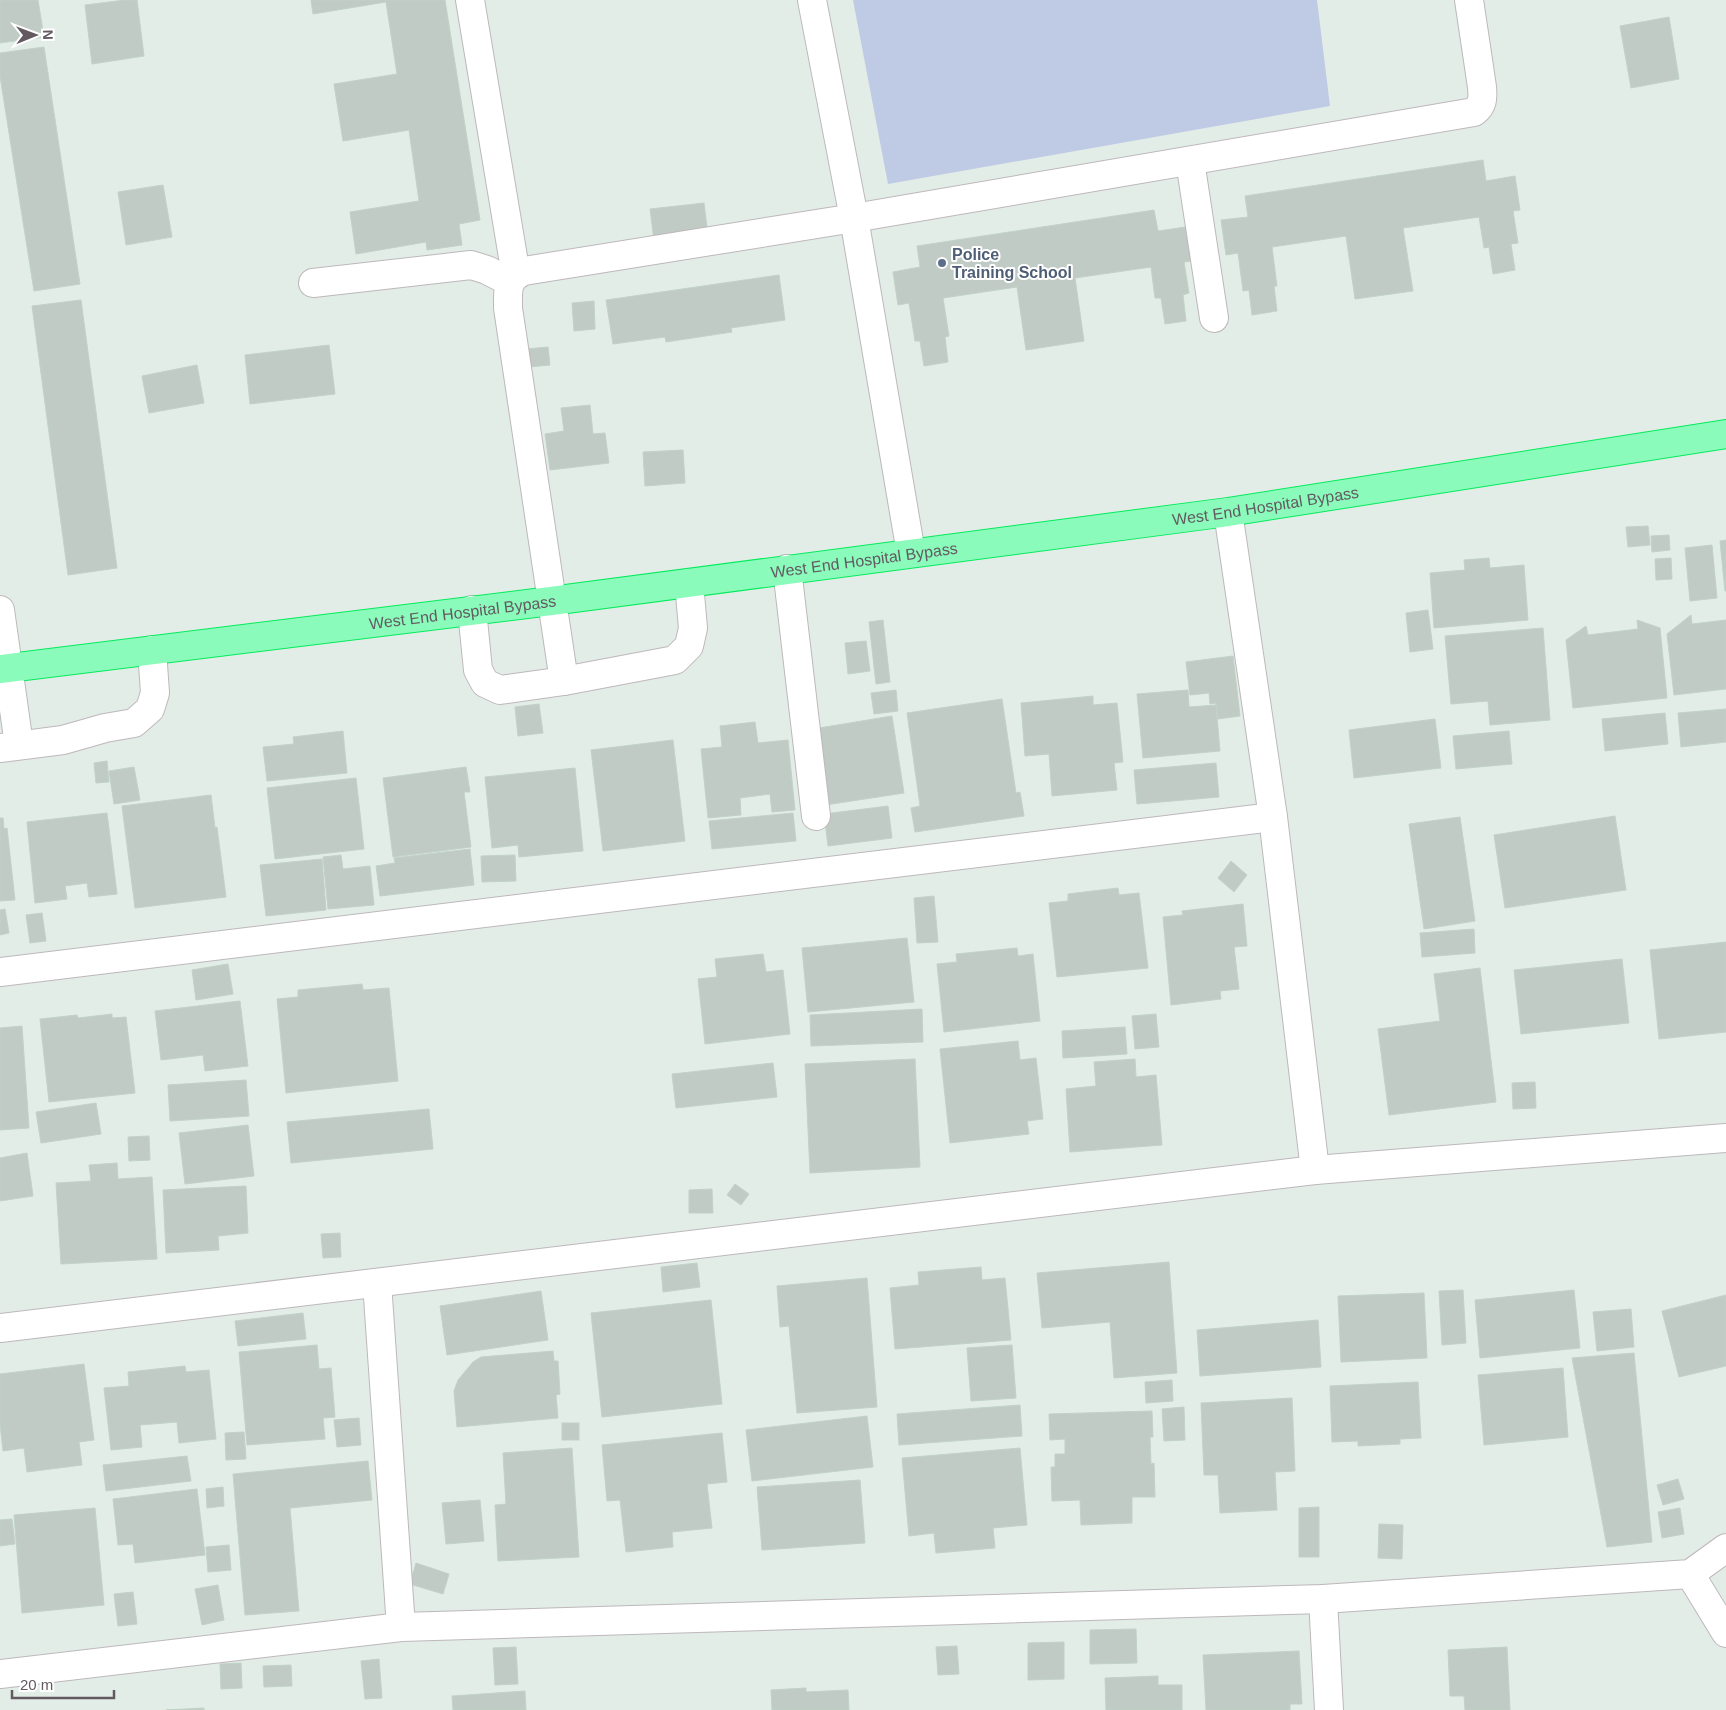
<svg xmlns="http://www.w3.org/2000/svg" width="1726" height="1710" font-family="Helvetica,sans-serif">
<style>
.green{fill:#bfcae5}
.building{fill:#c0cbc5;stroke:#c1d2c7}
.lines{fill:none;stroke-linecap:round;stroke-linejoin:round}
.minor-casing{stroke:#beb7bc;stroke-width:30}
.highway-casing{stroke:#04eb5b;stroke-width:30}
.minor{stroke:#fff;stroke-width:28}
.highway{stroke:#8bfbbc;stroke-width:28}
.service-dot{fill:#5c6f8a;stroke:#fff;stroke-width:2}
.labels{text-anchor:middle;stroke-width:4;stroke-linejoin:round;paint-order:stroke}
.service-label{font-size:16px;font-weight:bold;fill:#4e5e75;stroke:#fff;text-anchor:start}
.street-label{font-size:16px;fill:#635a61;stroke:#fff}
</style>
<rect width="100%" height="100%" fill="#e2ede7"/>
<polygon class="green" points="853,0 1317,0 1330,106 888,184"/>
<g class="building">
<polygon points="0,0 38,0 44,37 0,43"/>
<polygon points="125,0 137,0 144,56 92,64 85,5"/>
<polygon points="311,0 445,0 480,220 459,224 462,245 427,250 426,242 356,254 350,212 419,201 409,130 343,141 334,84 397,74 386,2 313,14"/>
<polygon points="1669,17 1679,79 1631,88 1620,26"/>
<polygon points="44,47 80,284 34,291 0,76 0,53"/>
<polygon points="1483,160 1486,181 1515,176 1520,210 1513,211 1518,243 1511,244 1515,270 1493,274 1489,247 1484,248 1479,217 1403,228 1413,291 1355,299 1346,236 1272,247 1277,286 1274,286 1277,311 1252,315 1249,290 1243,291 1238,253 1226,255 1221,220 1248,217 1245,196"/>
<polygon points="163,185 172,237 126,245 118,192"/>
<polygon points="704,203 708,235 654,241 650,209"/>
<polygon points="1154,210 1158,231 1186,227 1192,261 1184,262 1189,293 1183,295 1186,321 1165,324 1161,298 1155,298 1151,267 1075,278 1084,341 1026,350 1017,287 943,298 949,336 945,337 948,362 924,366 920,341 915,341 909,303 898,305 893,272 920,267 917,246"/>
<polygon points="779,275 785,320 731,328 732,332 666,342 665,337 613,344 606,300"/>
<polygon points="81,300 117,568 68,575 32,306"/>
<polygon points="594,301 595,329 574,331 572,303"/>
<polygon points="329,345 335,394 250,404 245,355"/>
<polygon points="548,347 550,365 529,367 527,349"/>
<polygon points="197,365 204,403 149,413 142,376"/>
<polygon points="590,405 593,434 605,433 609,463 550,470 545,434 564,431 561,408"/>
<polygon points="683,450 685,483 645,486 643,452"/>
<polygon points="1648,526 1650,545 1628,547 1626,527"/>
<polygon points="1669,535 1670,550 1652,552 1651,536"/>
<polygon points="1726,540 1726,591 1725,591 1720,541"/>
<polygon points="1712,545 1717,598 1690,601 1685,548"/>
<polygon points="1489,558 1490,568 1524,565 1528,620 1434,628 1430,573 1465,570 1464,560"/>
<polygon points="1671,558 1672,579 1656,580 1655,559"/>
<polygon points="1428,610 1433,649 1410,652 1406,613"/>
<polygon points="1691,615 1692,624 1726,620 1726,689 1674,695 1667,634"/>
<polygon points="883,620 890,682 876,684 869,622"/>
<polygon points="1637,620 1660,628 1667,698 1573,708 1566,640 1586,626 1588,635 1638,629"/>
<polygon points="1543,628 1550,720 1490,725 1488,701 1451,704 1445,636"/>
<polygon points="866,641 870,671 848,674 845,643"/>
<polygon points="1233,656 1240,716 1218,719 1216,703 1210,704 1209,693 1190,695 1186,662"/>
<polygon points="896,690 898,711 874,714 871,693"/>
<polygon points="1188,690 1189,707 1216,705 1220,751 1143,758 1137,694"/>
<polygon points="1093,696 1093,705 1117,703 1123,762 1114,763 1117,790 1052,796 1049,754 1025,756 1021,703"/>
<polygon points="1002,699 1016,793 1020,792 1024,816 915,832 911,808 920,806 907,713"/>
<polygon points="539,704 543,733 518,736 515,707"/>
<polygon points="1726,709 1726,742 1681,747 1678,713"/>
<polygon points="1665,713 1668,744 1605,751 1602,719"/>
<polygon points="892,716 904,793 819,806 807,730"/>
<polygon points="1435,719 1441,768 1354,778 1349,730"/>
<polygon points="755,722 758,743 788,740 795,810 772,812 770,794 740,798 741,815 708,818 701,749 722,747 720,726"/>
<polygon points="343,731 347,773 267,781 263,747 294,744 293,737"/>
<polygon points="1509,731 1512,764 1456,769 1453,736"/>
<polygon points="673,740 685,841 603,851 591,750"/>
<polygon points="107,761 109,782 96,783 94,763"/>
<polygon points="1216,763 1219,797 1137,804 1134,770"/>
<polygon points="134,767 140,800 114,804 109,771"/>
<polygon points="466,767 470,792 464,792 471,847 393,857 383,778"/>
<polygon points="575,768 583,851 519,857 518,845 492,848 485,777"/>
<polygon points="356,778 364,849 275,859 267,788"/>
<polygon points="211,795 215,828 217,827 226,897 135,908 122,806"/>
<polygon points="888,806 892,838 828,846 824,814"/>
<polygon points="107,813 117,894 89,897 87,883 65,886 67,899 35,903 27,822"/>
<polygon points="793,813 796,841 712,849 709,821"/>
<polygon points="1615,816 1626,890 1505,908 1494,835"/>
<polygon points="1460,817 1475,921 1424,929 1409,824"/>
<polygon points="0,818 3,818 4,829 7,828 15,900 0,901"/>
<polygon points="470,849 474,885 380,896 376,866 395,863 394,858"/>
<polygon points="341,855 343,869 370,866 374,905 328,909 323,857"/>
<polygon points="515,855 516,881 482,882 481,856"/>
<polygon points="322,859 326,910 266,916 260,865"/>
<polygon points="1231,861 1247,875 1234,892 1218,878"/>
<polygon points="1118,888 1119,895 1139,893 1148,968 1057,977 1049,903 1068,901 1068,894"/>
<polygon points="934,896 938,942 917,943 914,898"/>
<polygon points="1243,904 1247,946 1234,947 1239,989 1220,991 1221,999 1171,1005 1163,917 1183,915 1182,911"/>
<polygon points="5,909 9,933 0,935 0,910"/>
<polygon points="42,913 46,941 30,943 26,915"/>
<polygon points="1474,929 1475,953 1422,957 1420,933"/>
<polygon points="907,938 914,1002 808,1012 802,948"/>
<polygon points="1726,942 1726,1032 1659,1039 1650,950"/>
<polygon points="1017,948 1018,956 1033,954 1040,1021 944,1032 937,964 957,962 956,954"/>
<polygon points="763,954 766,972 783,970 790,1034 705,1044 698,979 717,977 715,959"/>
<polygon points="1622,959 1629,1023 1521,1034 1514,970"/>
<polygon points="228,964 233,994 196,1000 192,970"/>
<polygon points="1480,968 1496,1102 1389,1115 1378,1029 1440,1021 1434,974"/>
<polygon points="362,984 363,990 389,988 398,1081 286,1093 277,999 298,997 298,990"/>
<polygon points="240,1001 248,1066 205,1071 203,1055 161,1060 155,1011"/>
<polygon points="922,1009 923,1042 811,1046 810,1015"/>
<polygon points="112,1014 112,1018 126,1017 135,1093 49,1102 40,1019 77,1015 78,1018"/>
<polygon points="1156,1014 1159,1047 1135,1049 1132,1016"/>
<polygon points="22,1026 29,1128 0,1130 0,1028"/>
<polygon points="1125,1027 1127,1054 1063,1058 1062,1031"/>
<polygon points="1018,1041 1020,1060 1036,1058 1043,1119 1027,1121 1029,1134 950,1143 940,1049"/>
<polygon points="915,1059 920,1167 810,1173 805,1064"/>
<polygon points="1135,1059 1136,1077 1156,1075 1162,1145 1070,1152 1066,1089 1096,1086 1094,1062"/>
<polygon points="773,1063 777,1097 676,1108 672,1074"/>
<polygon points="246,1080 249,1116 170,1121 168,1085"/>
<polygon points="1535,1082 1536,1108 1513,1109 1512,1083"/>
<polygon points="96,1103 101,1134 41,1143 36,1112"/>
<polygon points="429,1109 433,1149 291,1163 287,1122"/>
<polygon points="248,1125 254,1176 185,1184 179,1133"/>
<polygon points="149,1136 150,1160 129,1161 128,1137"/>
<polygon points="27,1153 33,1196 0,1201 0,1158"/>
<polygon points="117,1163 118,1179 152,1177 157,1259 61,1264 56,1183 91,1181 89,1165"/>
<polygon points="735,1184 749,1194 741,1205 727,1195"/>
<polygon points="246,1186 248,1233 218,1236 219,1250 166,1253 163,1190"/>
<polygon points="712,1189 713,1213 689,1213 689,1190"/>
<polygon points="340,1233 341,1257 323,1258 321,1234"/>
<polygon points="1169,1262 1177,1373 1114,1378 1110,1322 1042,1328 1037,1273"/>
<polygon points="697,1263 700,1287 663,1292 661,1267"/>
<polygon points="981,1267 982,1280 1005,1278 1011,1340 895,1349 890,1288 919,1285 918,1272"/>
<polygon points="867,1278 877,1407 797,1413 789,1326 780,1327 777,1286"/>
<polygon points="1463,1290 1466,1343 1442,1345 1439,1291"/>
<polygon points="1574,1290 1580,1348 1480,1358 1475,1300"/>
<polygon points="541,1291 548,1340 447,1355 440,1306"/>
<polygon points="1424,1293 1427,1358 1341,1362 1338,1296"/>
<polygon points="1726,1295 1726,1366 1679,1377 1662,1311"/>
<polygon points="711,1300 722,1404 602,1417 591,1313"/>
<polygon points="1631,1309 1634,1347 1597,1351 1593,1312"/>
<polygon points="303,1313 306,1339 238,1346 235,1321"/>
<polygon points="1318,1320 1321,1367 1200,1376 1197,1330"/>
<polygon points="317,1345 319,1369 331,1368 335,1417 323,1418 325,1439 247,1445 239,1352"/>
<polygon points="1012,1345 1016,1398 971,1401 967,1348"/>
<polygon points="553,1351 554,1361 558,1361 560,1394 556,1395 558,1418 457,1427 454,1391 458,1380 473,1362 481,1357"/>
<polygon points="1634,1353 1652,1542 1607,1547 1572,1358"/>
<polygon points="84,1364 94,1440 79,1442 82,1465 27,1472 24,1448 3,1451 0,1424 0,1374"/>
<polygon points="185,1366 186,1372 209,1370 216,1439 179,1443 177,1422 140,1425 142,1447 111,1450 104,1388 129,1386 128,1372"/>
<polygon points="1563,1368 1568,1437 1484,1445 1478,1375"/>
<polygon points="1172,1380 1173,1401 1146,1403 1145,1382"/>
<polygon points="1418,1382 1421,1438 1400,1439 1400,1444 1358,1446 1358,1441 1332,1442 1330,1386"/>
<polygon points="1292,1398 1295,1471 1275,1472 1277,1510 1220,1513 1218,1475 1204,1475 1201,1403"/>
<polygon points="1020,1405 1022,1436 899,1445 897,1414"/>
<polygon points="1184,1407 1185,1440 1164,1441 1162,1409"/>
<polygon points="1152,1411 1153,1437 1150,1437 1151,1464 1154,1463 1155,1497 1132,1497 1132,1523 1081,1525 1080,1500 1052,1501 1051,1467 1055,1467 1055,1454 1065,1454 1065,1439 1050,1440 1049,1414"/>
<polygon points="867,1416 873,1467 752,1481 746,1430"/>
<polygon points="359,1418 361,1445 337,1447 334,1420"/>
<rect x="562" y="1423" width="17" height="17"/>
<polygon points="244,1432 246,1459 226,1460 225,1433"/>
<polygon points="722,1433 727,1482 707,1484 712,1528 672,1532 673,1547 626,1552 620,1500 607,1501 602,1445"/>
<polygon points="572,1448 579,1557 498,1561 495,1505 506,1504 503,1453"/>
<polygon points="1020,1448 1027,1525 993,1528 995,1548 936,1553 934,1533 909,1536 902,1458"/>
<polygon points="187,1456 191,1481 106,1491 103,1465"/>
<polygon points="368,1461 372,1500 290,1508 299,1611 245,1615 233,1474"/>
<polygon points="1678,1479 1684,1499 1663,1505 1657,1485"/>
<polygon points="860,1480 865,1543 762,1550 757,1487"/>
<polygon points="223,1487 224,1506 207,1508 206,1489"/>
<polygon points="197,1489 205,1555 135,1563 133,1544 118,1545 113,1499"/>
<polygon points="480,1500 484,1541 446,1544 442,1503"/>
<polygon points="1319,1507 1319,1557 1299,1557 1299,1508"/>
<polygon points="95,1508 104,1605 22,1613 14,1515"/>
<polygon points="1680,1508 1684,1534 1662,1538 1658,1512"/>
<polygon points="12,1519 15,1544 0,1546 0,1520"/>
<polygon points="1379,1524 1403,1525 1402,1559 1378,1558"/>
<polygon points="229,1545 231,1570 208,1572 206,1547"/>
<polygon points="416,1563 449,1574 443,1594 410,1584"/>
<polygon points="218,1585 224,1620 202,1625 195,1589"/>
<polygon points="133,1592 137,1624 118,1626 114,1594"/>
<polygon points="1136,1629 1137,1663 1090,1664 1090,1630"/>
<polygon points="1064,1642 1064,1679 1028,1680 1028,1643"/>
<polygon points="957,1646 959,1674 938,1675 936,1647"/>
<polygon points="516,1647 518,1684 495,1685 493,1648"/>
<polygon points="1507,1647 1510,1710 1465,1710 1464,1696 1450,1696 1448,1650"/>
<polygon points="1299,1651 1302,1704 1290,1704 1290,1710 1206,1710 1203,1655"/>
<polygon points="379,1659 382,1698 365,1699 361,1661"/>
<polygon points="241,1663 242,1688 221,1689 220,1664"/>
<polygon points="291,1665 292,1686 264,1687 263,1666"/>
<polygon points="1158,1676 1158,1685 1182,1685 1182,1710 1106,1710 1105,1678"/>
<polygon points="806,1688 806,1692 848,1690 849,1710 772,1710 771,1690"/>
<polygon points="525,1691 526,1710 453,1710 452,1696"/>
<polygon points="204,1708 204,1710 166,1710"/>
</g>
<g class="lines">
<defs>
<g id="minor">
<polyline points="470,0 516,275"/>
<polyline points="812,0 854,218 911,553"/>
<polyline points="1190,161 1214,318"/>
<polyline points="313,283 471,265 487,270 510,282"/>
<polyline points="1228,512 1273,817 1315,1170"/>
<polyline points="787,569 816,816"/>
<polyline points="0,610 19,745"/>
<polyline points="472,610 478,670 485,683 500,690 564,681 675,660 689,646 693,628 689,583"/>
<path d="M564 681 508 308C508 290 506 279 524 271L854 218 1474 112C1483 105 1483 98 1482 87L1469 0"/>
<polyline points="0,748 63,740 105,728 134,723 150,709 155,693 152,650"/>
<polyline points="0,972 1273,817"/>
<polyline points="377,1283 401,1627"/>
<polyline points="0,1328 1315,1170 1726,1138"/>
<polyline points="1690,1574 1726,1633"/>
<polyline points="1323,1599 1329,1710"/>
<polyline points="0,1674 401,1627 1323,1599 1690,1574 1726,1548"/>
</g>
<g id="highway">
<path id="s1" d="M0 669 551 601 1228 512 1726 434"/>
</g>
</defs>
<use href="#minor" class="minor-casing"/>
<use href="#highway" class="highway-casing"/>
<use href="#minor" class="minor"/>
<use href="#highway" class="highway"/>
</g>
<circle class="service-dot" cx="942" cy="263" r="5"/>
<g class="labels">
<g class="service-label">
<text x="952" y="260">Police<tspan x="952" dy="18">Training School</tspan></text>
</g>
<g class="street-label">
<text dy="6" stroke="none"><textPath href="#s1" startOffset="1276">West End Hospital Bypass</textPath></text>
<text dy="6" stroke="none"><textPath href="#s1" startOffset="871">West End Hospital Bypass</textPath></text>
<text dy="6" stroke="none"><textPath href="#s1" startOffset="466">West End Hospital Bypass</textPath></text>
</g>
</g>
<g transform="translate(35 35) rotate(89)" stroke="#ffffff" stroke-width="4" paint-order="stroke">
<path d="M0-4L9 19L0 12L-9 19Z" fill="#635a61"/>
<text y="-8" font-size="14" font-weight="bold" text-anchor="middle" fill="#635a61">N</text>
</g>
<path d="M12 1690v8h102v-8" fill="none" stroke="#635a61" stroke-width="2.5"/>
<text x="20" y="1690" font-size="15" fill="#635a61" stroke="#ffffff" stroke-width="4" paint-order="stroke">20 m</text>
</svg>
